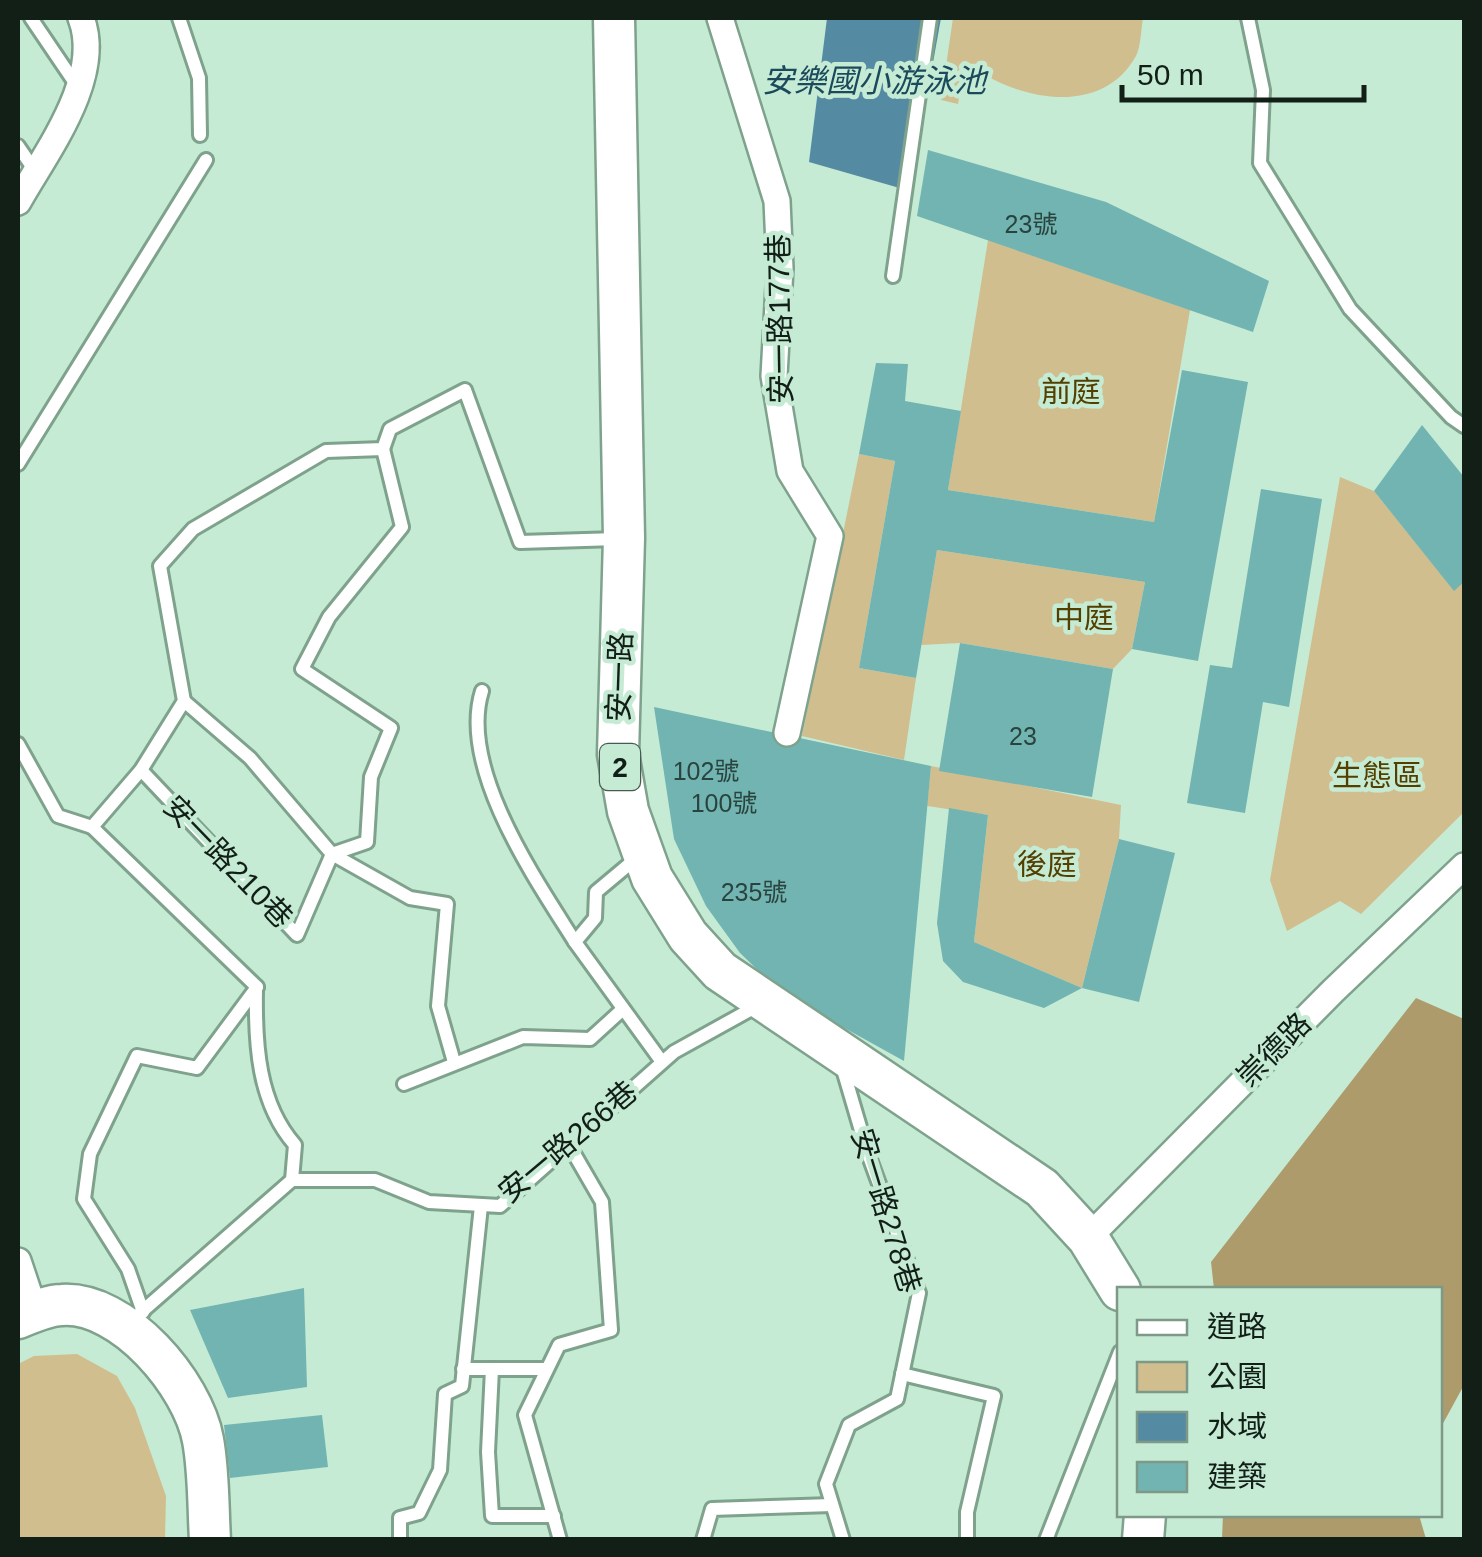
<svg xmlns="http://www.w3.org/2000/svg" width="1482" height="1557" font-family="Arial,'Noto Sans TC',sans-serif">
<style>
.green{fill:#d1be8f}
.forest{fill:#ad9b6c}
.water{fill:#558ba2}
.building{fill:#72b4b1}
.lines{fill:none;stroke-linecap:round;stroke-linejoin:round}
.lane-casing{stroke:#7ea28c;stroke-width:18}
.street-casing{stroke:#7ea28c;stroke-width:30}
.primary-casing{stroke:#7ea28c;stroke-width:45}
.lane{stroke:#fff;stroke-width:12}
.street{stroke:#fff;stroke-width:25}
.primary{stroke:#fff;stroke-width:40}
.labels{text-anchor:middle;stroke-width:9;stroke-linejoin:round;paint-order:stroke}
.number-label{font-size:25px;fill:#29443e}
.shield{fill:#c6ebd4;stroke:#475c50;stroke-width:2.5}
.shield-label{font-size:28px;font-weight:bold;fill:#111f17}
.street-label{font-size:30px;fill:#111f17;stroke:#c6ebd4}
.park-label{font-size:30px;fill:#534000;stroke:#c6ebd4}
.water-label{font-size:32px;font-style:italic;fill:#1b4a5c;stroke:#c6ebd4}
</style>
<rect width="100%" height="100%" fill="#c6ebd4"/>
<g class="green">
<path d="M953 18H1143C1141 29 1141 46 1136 56 1100 121 1009 98 965 61L958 104 941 100Z"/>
<polygon points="988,240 1190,310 1154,522 948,490"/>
<polygon points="859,454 895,461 859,668 916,678 904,760 802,736"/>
<polygon points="1340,477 1374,491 1454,590 1464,582 1464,812 1361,914 1340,901 1287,931 1270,880"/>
<polygon points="937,550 1145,582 1132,649 1113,669 960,643 921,645"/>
<polygon points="931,766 1121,805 1119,839 1082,988 974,942 988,815 927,806"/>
<polygon points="77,1354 117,1376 135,1408 166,1496 165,1539 18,1539 18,1364 34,1356"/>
</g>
<g class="forest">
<polygon points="1416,998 1464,1019 1464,1385 1440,1429 1440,1290 1214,1289 1211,1262"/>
<polygon points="1223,1514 1419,1515 1426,1539 1222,1539"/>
</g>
<polygon class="water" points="827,18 941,18 910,191 809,162"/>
<g class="building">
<polygon points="928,150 1106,202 1269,281 1253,332 917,216"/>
<polygon points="876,363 908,364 905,401 961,411 948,490 1154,522 1182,370 1248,382 1198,661 1132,649 1145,582 937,550 916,678 859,668 895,461 859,454"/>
<polygon points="1422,425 1464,477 1464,582 1454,591 1374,491"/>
<polygon points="1261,489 1322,499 1289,707 1263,702 1245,813 1187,803 1210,665 1232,668"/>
<polygon points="960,643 1113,669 1092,797 939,771"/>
<polygon points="654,707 931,766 904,1061 783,994 740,953 706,906 674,839"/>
<polygon points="949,808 988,815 974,942 1082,988 1044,1008 963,982 943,961 937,923"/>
<polygon points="1119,839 1175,853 1139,1002 1082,988"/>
<polygon points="304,1288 307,1387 228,1398 190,1310"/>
<polygon points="322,1415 328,1467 230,1478 224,1425"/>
</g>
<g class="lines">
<defs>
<g id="lane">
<polyline points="31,18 77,86"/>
<polyline points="179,18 199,78 200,135"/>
<polyline points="1248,18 1263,90 1260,163 1350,309 1451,417 1464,426"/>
<polyline points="18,146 35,171"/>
<polyline points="893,276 930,18"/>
<polyline points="18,464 206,160"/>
<path d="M482 691C458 768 536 880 575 942"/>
<polyline points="184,701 250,758 332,854 410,898 447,904 438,1006 454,1062"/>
<polyline points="18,744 58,816 92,827 141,770 184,701 160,566 193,529 326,451 383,449 390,429 465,390 520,542 617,539"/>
<polyline points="141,770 297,935 332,854 367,842 371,777 391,728 302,669 329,617 402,527 383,449"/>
<polyline points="92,827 257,987"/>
<polyline points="639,856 596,892 595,918 575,942 662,1062"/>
<path d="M256 990C255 1044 258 1103 295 1145L292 1180"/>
<polyline points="842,1066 867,1151 919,1293 897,1399 849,1425 826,1484 843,1540"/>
<polyline points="404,1084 523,1037 590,1039 623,1009"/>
<polyline points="143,1312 128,1269 84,1199 90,1154 137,1056 197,1068 257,987"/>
<polyline points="130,1322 292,1180 375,1180 429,1202 500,1206 674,1052 757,1006"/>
<polyline points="463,1369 546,1369"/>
<polyline points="492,1369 488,1452 492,1516 554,1516"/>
<polyline points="902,1374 994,1396 967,1512 967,1540"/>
<polyline points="400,1540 400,1518 419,1513 440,1470 445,1394 462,1386 481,1206"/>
<polyline points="560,1540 525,1415 559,1345 611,1330 602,1202 569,1145"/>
<polyline points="703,1540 712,1509 832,1505"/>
<polyline points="1046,1540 1120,1352"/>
</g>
<g id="street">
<polyline points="720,18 777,201 780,268 774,376 790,471 830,536 787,733"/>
<path d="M18 202C46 152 104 77 81 18"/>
<polyline points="1088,1238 1333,991 1464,866"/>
<polyline points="18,1261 35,1312"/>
</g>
<g id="primary">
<polyline points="614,18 624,538 618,754 628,811 652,878 688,936 720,971 1042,1188 1088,1238 1120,1290"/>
<path d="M18 1318C31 1313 48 1305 62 1305 123 1301 193 1384 203 1440 209 1472 208 1507 210 1540"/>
<polyline points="1143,1540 1145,1514"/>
</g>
</defs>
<use href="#lane" class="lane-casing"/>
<use href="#street" class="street-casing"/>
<use href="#primary" class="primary-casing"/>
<use href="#lane" class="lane"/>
<use href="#street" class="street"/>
<use href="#primary" class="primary"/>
</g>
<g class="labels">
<g class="number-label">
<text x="1031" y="233">23號</text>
<text x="1023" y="745">23</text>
<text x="706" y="780">102號</text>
<text x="724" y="812">100號</text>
<text x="754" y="901">235號</text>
</g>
<rect class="shield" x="600" y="744" width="40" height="46" rx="8"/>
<g class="shield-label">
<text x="620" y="777">2</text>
</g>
<g class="street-label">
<text transform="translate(780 319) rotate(-91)" y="10">安一路177巷</text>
<text transform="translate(620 677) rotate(-88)" y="10">安一路</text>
<text transform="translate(228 862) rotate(46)" y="10">安一路210巷</text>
<text transform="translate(1274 1050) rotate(-45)" y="10">崇德路</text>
<text transform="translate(568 1142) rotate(-40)" y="10">安一路266巷</text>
<text transform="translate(886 1211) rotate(73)" y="10">安一路278巷</text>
</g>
<g class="park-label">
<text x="1071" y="402">前庭</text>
<text x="1084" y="628">中庭</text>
<text x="1377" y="786">生態區</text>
<text x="1047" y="875">後庭</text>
</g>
<g class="water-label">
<text x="874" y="92">安樂國小游泳池</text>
</g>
</g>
<rect width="1482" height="1557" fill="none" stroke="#111f17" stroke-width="40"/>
<rect x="1117" y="1287" width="325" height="230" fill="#c6ebd4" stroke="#7e9988" stroke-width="2.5"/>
<rect x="1137" y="1320" width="50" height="15" fill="#ffffff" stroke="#7e9988" stroke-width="2.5"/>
<text x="1207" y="1337" font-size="30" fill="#111f17">道路</text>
<rect x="1137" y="1362" width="50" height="30" fill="#d1be8f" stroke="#7e9988" stroke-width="2.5"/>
<text x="1207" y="1387" font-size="30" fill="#111f17">公園</text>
<rect x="1137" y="1412" width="50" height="30" fill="#558ba2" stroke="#7e9988" stroke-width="2.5"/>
<text x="1207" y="1437" font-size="30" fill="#111f17">水域</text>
<rect x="1137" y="1462" width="50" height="30" fill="#72b4b1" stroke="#7e9988" stroke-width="2.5"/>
<text x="1207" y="1487" font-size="30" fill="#111f17">建築</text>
<path d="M1122 85v15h242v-15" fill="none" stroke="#111f17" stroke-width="5"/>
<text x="1137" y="85" font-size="30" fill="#111f17" stroke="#c6ebd4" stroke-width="8" paint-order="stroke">50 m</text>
</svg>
